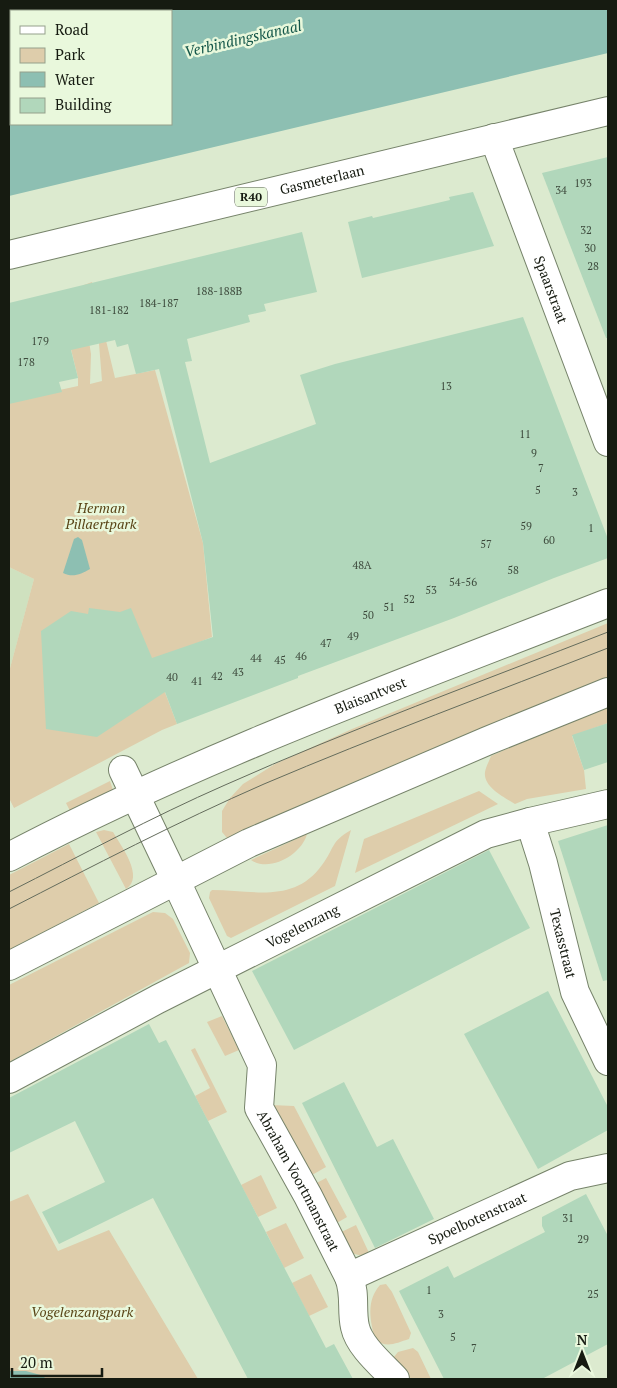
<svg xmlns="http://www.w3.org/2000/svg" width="617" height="1388" font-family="'PT Serif',serif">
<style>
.built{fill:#cfe1bf}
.green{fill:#decdab}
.water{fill:#8dbfb2}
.building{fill:#b1d7bb}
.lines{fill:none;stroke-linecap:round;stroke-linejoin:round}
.minor-casing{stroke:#76836a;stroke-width:30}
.major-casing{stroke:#76836a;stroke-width:30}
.minor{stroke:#fff;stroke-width:28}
.major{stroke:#fff;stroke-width:28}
.tram{stroke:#646c5c;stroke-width:1}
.labels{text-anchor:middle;stroke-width:5;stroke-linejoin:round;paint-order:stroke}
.number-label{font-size:11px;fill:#3d4a3c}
.shield{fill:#e9f8dc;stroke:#555d4e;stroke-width:1}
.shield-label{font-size:12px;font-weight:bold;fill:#161b11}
.street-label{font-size:14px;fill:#161b11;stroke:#e9f8dc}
.park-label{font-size:14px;font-style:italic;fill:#594416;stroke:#e9f8dc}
.water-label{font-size:15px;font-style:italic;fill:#125548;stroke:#e9f8dc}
</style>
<rect width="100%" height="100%" fill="#dceacf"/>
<polygon class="built" points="9,567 34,579 9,672"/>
<g class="green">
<polygon points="92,282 115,378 155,370 203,543 212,637 153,661 177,724 162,730 14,808 9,798 9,672 34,579 9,567 9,401 78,386 78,378 61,308 87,329 91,354 90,384 102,381 98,331 84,285"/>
<polygon points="608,623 608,678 227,838 222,832 222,811 230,798 243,784 275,764 352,729"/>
<path d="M608 708V723L572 736 584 770 586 789 527 799 515 804C504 797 483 787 485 772 486 767 489 761 491 756L545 732Z"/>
<polygon points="110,781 113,790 70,811 66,803"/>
<polygon points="479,791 498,804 355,873 364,839"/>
<path d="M104 830 113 832C121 846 145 877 126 889L96 832Z"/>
<path d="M351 830 335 886 231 938 227 936 209 898 210 892 212 890C253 890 294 904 322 865 335 848 330 842 351 830Z"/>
<path d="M307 834C302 854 270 873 251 860Z"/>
<polygon points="69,844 99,903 9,950 9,875"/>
<polygon points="153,912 165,913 173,919 190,953 189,963 9,1062 9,985"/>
<polygon points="222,1016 239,1050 225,1056 207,1022"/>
<polygon points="195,1048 227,1112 208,1121 195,1096 210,1088 191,1050"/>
<polygon points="271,1105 294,1106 326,1167 305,1179"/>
<polygon points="261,1175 277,1208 258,1217 241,1185"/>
<polygon points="326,1178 347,1217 330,1227 309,1187"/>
<polygon points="28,1194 58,1251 109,1230 198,1379 9,1379 9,1202"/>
<polygon points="286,1223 304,1258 284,1268 266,1232"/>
<path d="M356 1225 370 1255C350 1257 347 1250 335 1235Z"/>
<polygon points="311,1274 328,1307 309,1316 292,1283"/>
<path d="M386 1284 392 1292 411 1333 409 1339C396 1343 386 1349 375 1339 370 1320 366 1301 380 1285Z"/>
<path d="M413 1348 418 1352 431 1379C406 1379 407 1380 393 1358L398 1352Z"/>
</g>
<g class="water">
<polygon points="124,9 608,9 608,53 9,196 9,38 11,37 11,124 171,124 171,11 114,11"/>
<path d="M78 537 82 540 90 569C81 574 73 578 63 573L74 539Z"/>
<polygon points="9,1371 26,1371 44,1376 45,1379 9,1379"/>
</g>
<g class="building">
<polygon points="608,157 608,338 606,338 542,173"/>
<polygon points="473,192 494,246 362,278 348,222 372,216 373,218 450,200 449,197"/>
<polygon points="302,232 317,292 264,304 266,311 248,315 250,322 187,339 192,361 185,362 210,463 316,424 300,375 335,364 523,317 608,539 608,558 554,578 454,618 298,676 298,678 177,724 165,692 97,737 46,729 41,631 71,611 88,614 89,608 120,612 131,608 152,658 213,637 203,543 159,369 136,374 128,344 117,347 115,340 71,350 78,378 59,382 62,392 9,404 9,303"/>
<polygon points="608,723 608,762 584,770 572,735"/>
<polygon points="608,825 608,980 603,981 558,841"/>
<polygon points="489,850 530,928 294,1050 252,971"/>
<polygon points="548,991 608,1107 608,1130 538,1169 464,1034"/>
<polygon points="149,1024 159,1043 166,1040 326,1348 334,1344 353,1379 248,1379 153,1198 59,1244 42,1212 105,1182 75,1121 9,1153 9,1098"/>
<polygon points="344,1082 377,1147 393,1139 434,1219 375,1248 302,1103"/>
<polygon points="586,1194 608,1236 608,1344 542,1379 444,1379 399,1291 448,1266 454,1278 545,1232 542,1226 542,1217"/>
</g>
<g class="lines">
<defs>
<g id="minor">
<path id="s1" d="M494 138 608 442"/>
<path id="s2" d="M530 822 543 863 575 992 608 1061"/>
<path id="s3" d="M176 881 262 1065 259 1108 308 1196 349 1277C356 1295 351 1310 355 1327 359 1346 382 1365 395 1379"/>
<path id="s4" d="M9 1079 158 999 486 834 530 822 608 804"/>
<path id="s5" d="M349 1277 570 1176 608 1168"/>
</g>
<g id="major">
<path id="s6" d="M9 255 608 111"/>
<polyline points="123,770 176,881"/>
<path id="s7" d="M9 857C201 756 406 682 608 603"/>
<polyline points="9,966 249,843 487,741 608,692"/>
</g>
</defs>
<use href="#minor" class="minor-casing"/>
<use href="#major" class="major-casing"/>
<use href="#minor" class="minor"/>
<use href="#major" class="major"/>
<g class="tram">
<path d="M9 892C80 856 152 817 225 785 351 729 480 682 608 632"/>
<path d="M9 909C93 866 177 822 264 784 377 736 493 693 608 648"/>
</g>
</g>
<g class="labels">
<g class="number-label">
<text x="583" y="187">193</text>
<text x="561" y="194">34</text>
<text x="586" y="234">32</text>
<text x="590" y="252">30</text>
<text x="593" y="270">28</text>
<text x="219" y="295">188-188B</text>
<text x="159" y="307">184-187</text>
<text x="109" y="314">181-182</text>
<text x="40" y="345">179</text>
<text x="26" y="366">178</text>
<text x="446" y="390">13</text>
<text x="525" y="438">11</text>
<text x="534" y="457">9</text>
<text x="541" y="472">7</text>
<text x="538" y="494">5</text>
<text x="575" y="496">3</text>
<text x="526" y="530">59</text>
<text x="591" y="532">1</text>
<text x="549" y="544">60</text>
<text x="486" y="548">57</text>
<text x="362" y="569">48A</text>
<text x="513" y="574">58</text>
<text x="463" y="586">54-56</text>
<text x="431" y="594">53</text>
<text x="409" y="603">52</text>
<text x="389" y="611">51</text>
<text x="368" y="619">50</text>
<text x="353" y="640">49</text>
<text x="326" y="647">47</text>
<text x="301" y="660">46</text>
<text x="256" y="662">44</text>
<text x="280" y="664">45</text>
<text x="238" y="676">43</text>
<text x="217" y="680">42</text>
<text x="172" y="681">40</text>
<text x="197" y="685">41</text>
<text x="568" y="1222">31</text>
<text x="583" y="1243">29</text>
<text x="429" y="1294">1</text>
<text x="593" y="1298">25</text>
<text x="441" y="1318">3</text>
<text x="453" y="1341">5</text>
<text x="474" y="1352">7</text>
</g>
<rect class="shield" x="235" y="187.5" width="32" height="19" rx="4"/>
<g class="shield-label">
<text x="251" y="201">R40</text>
</g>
<g class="street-label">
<text dy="5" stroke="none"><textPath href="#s6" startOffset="322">Gasmeterlaan</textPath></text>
<text dy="5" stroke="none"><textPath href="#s1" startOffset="162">Spaarstraat</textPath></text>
<text dy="5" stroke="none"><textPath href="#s7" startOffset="396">Blaisantvest</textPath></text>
<text dy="5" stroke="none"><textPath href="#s4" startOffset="331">Vogelenzang</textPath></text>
<text dy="5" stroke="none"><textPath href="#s2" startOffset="126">Texasstraat</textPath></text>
<text dy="5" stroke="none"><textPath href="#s3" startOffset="329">Abraham Voortmanstraat</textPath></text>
<text dy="5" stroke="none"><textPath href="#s5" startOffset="141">Spoelbotenstraat</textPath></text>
</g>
<g class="park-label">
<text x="101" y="513">Herman<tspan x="101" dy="16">Pillaertpark</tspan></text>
<text x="82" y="1317">Vogelenzangpark</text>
</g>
<g class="water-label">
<text transform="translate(243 39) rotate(-13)" y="5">Verbindingskanaal</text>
</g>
</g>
<rect width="617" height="1388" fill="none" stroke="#161b11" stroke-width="20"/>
<rect x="10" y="10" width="162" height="115" fill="#e9f8dc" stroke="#95a08b"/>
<rect x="20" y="26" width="25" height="8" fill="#ffffff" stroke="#95a08b"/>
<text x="55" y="35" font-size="15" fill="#161b11">Road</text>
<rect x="20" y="48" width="25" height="15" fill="#decdab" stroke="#95a08b"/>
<text x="55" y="60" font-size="15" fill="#161b11">Park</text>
<rect x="20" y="72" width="25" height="15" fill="#8dbfb2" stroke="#95a08b"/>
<text x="55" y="85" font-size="15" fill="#161b11">Water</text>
<rect x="20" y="98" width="25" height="15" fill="#b1d7bb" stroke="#95a08b"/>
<text x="55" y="110" font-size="15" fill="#161b11">Building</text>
<g transform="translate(582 1353)" stroke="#e9f8dc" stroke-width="4" paint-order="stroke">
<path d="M0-4L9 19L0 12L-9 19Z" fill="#161b11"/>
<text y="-8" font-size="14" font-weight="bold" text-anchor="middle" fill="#161b11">N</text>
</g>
<path d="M12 1368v8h90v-8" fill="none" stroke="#161b11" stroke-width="2.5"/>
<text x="20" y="1368" font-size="15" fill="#161b11" stroke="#e9f8dc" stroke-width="4" paint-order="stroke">20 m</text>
</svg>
